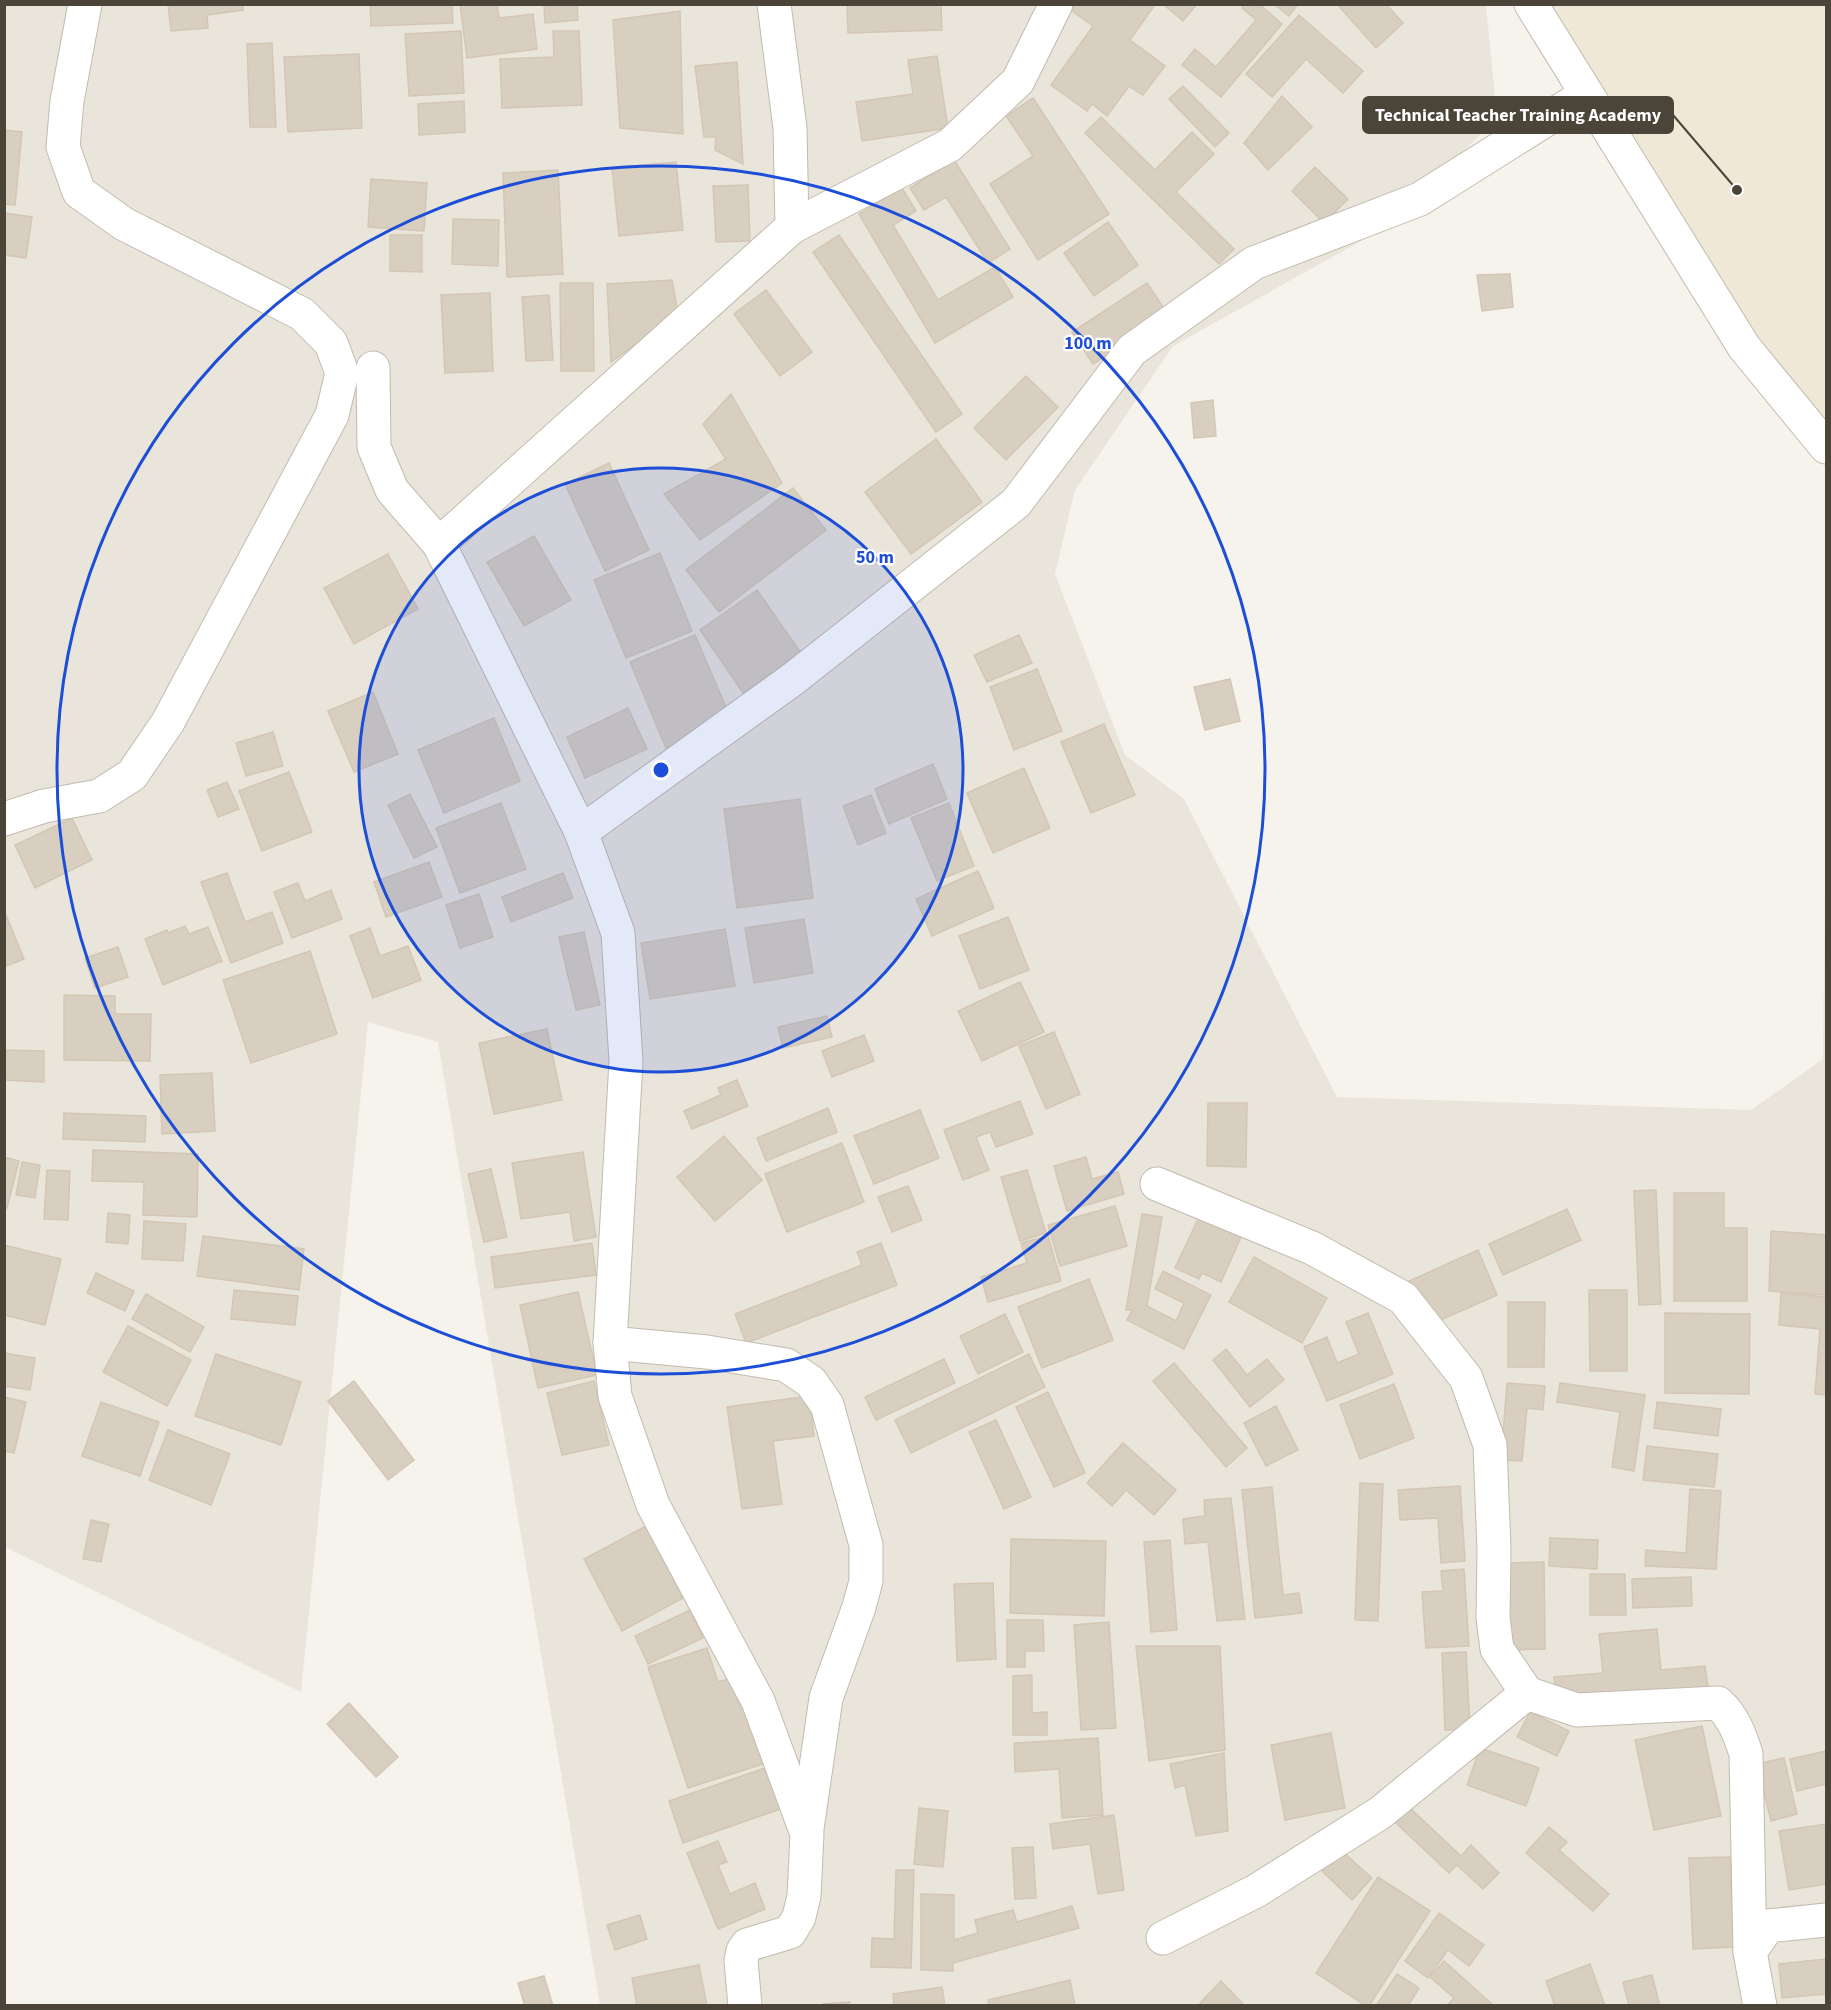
<svg xmlns="http://www.w3.org/2000/svg" width="1831" height="2010" font-family="'Source Sans 3',sans-serif">
<style>
.residential{fill:#eae5da}
.education{fill:#efe8d6}
.building{fill:#d8cfc1;stroke:#d3c7b4;stroke-width:1.5}
.lines{fill:none;stroke-linecap:round;stroke-linejoin:round}
.street-casing{stroke:#c2bbae;stroke-width:35}
.street{stroke:#fff;stroke-width:33}
.ring{fill:none;stroke:#1d4ed8;stroke-width:3}
.centre{fill:#1d4ed8;stroke:#fff;stroke-width:3}
.ring-label{font-size:18px;text-anchor:middle;font-weight:bold;fill:#1d4ed8;stroke:#fff;stroke-width:4.5;stroke-linejoin:round;paint-order:stroke}
.leader{fill:none;stroke:#4b4439;stroke-width:2}
.callout-dot{fill:#4b4439;stroke:#fff;stroke-width:2}
.callout{fill:#4b4439;stroke:#4b4439;stroke-width:2}
.callout-label{font-size:18px;text-anchor:middle;font-weight:bold;fill:#fff}
</style>
<rect width="100%" height="100%" fill="#f6f3ec"/>
<polygon class="residential" points="4,5 1486,5 1497,118 1386,227 1173,346 1075,490 1055,574 1125,755 1184,799 1337,1097 1751,1110 1823,1059 1826,792 1826,2005 600,2005 438,1042 368,1022 301,1692 5,1547"/>
<polygon class="education" points="1542,5 1826,5 1826,424 1752,376"/>
<g class="building">
<polygon points="168,4 243,4 243,10 207,15 208,28 171,31"/>
<polygon points="370,4 452,4 453,23 371,26"/>
<polygon points="460,4 497,4 499,18 533,14 537,49 467,58"/>
<polygon points="544,4 577,4 578,20 545,23"/>
<polygon points="847,4 941,4 942,30 848,33"/>
<polygon points="1070,4 1154,6 1130,40 1165,66 1143,95 1129,86 1107,116 1092,104 1087,111 1051,85 1093,26 1068,8"/>
<polygon points="1163,4 1197,4 1183,21"/>
<polygon points="1244,4 1259,4 1282,24 1221,97 1182,65 1195,49 1216,67 1256,20 1242,8"/>
<polygon points="1274,4 1298,4 1289,16"/>
<polygon points="1337,4 1386,4 1403,23 1376,48"/>
<polygon points="680,11 683,134 620,128 613,20"/>
<polygon points="1299,15 1363,71 1343,93 1306,59 1272,97 1246,74"/>
<polygon points="461,31 464,93 409,96 405,34"/>
<polygon points="553,31 579,31 582,105 502,108 500,59 554,57"/>
<polygon points="272,43 276,127 250,127 247,44"/>
<polygon points="359,54 362,128 288,132 284,57"/>
<polygon points="937,56 948,128 862,141 856,102 913,94 908,60"/>
<polygon points="737,62 743,164 715,150 716,137 704,137 695,66"/>
<polygon points="1183,86 1229,133 1215,147 1169,99"/>
<polygon points="1282,96 1312,127 1268,170 1244,143"/>
<polygon points="1033,98 1109,214 1038,260 990,184 1033,156 1006,116"/>
<polygon points="464,101 465,132 419,135 418,104"/>
<polygon points="1101,117 1155,170 1192,132 1214,154 1176,192 1234,249 1219,264 1085,133"/>
<polygon points="4,130 22,132 15,205 4,204"/>
<polygon points="954,160 1010,249 988,263 946,197 924,210 910,188"/>
<polygon points="676,162 683,230 619,236 612,168"/>
<polygon points="1315,167 1348,199 1324,223 1292,191"/>
<polygon points="558,170 563,274 507,277 503,173"/>
<polygon points="371,179 427,183 424,231 368,227"/>
<polygon points="748,185 750,241 716,242 713,186"/>
<polygon points="902,188 916,211 893,225 938,300 995,267 1013,297 935,343 859,214"/>
<polygon points="4,213 32,217 26,258 4,255"/>
<polygon points="453,219 499,220 498,266 452,264"/>
<polygon points="1108,222 1138,265 1094,296 1064,253"/>
<polygon points="390,235 422,235 422,272 390,271"/>
<polygon points="839,235 962,414 936,432 813,252"/>
<polygon points="1510,274 1513,307 1482,311 1477,275"/>
<polygon points="672,280 678,314 611,362 607,284"/>
<polygon points="560,283 593,283 594,371 561,371"/>
<polygon points="1147,283 1169,316 1093,364 1072,332"/>
<polygon points="766,290 812,352 780,376 734,314"/>
<polygon points="490,293 493,371 445,373 441,295"/>
<polygon points="549,295 553,360 526,361 522,297"/>
<polygon points="1026,376 1058,407 1006,460 974,428"/>
<polygon points="731,394 782,483 700,540 664,494 726,459 703,424"/>
<polygon points="1213,400 1216,436 1194,438 1191,403"/>
<polygon points="936,439 982,502 911,554 865,492"/>
<polygon points="609,463 649,550 605,571 565,484"/>
<polygon points="793,488 826,530 719,612 686,570"/>
<polygon points="534,536 571,600 524,626 487,562"/>
<polygon points="660,553 692,631 626,658 594,580"/>
<polygon points="388,554 418,609 354,644 324,588"/>
<polygon points="757,590 801,653 743,693 700,630"/>
<polygon points="695,635 732,721 666,748 630,662"/>
<polygon points="1019,635 1032,663 987,682 974,655"/>
<polygon points="1037,669 1062,731 1014,750 990,687"/>
<polygon points="1230,679 1240,721 1205,730 1194,687"/>
<polygon points="373,692 398,754 354,772 328,711"/>
<polygon points="628,708 647,749 585,778 567,737"/>
<polygon points="494,718 520,781 444,813 418,750"/>
<polygon points="1104,724 1135,795 1091,813 1061,742"/>
<polygon points="273,732 283,766 246,776 236,743"/>
<polygon points="933,764 947,799 889,824 875,789"/>
<polygon points="1024,768 1050,828 993,853 967,793"/>
<polygon points="289,772 312,832 262,851 239,791"/>
<polygon points="227,782 239,809 218,817 207,790"/>
<polygon points="410,794 437,847 414,858 388,805"/>
<polygon points="871,795 886,833 858,845 843,806"/>
<polygon points="800,799 813,898 737,908 724,809"/>
<polygon points="501,803 526,869 460,893 436,828"/>
<polygon points="949,803 974,866 937,881 911,818"/>
<polygon points="72,818 92,860 35,888 15,845"/>
<polygon points="429,862 442,897 386,917 374,882"/>
<polygon points="978,871 994,908 932,936 916,899"/>
<polygon points="227,873 245,922 272,912 283,943 231,963 201,882"/>
<polygon points="563,873 573,898 511,922 502,897"/>
<polygon points="298,883 305,901 331,890 342,919 292,938 274,892"/>
<polygon points="479,894 493,937 460,948 446,905"/>
<polygon points="4,910 24,959 4,967"/>
<polygon points="1008,917 1029,970 980,989 959,936"/>
<polygon points="804,919 813,973 754,983 745,928"/>
<polygon points="185,926 189,934 208,927 222,961 163,985 145,939 167,930 168,933"/>
<polygon points="370,928 380,956 408,946 421,980 373,998 350,936"/>
<polygon points="725,929 735,986 650,999 641,943"/>
<polygon points="584,932 600,1005 576,1010 559,937"/>
<polygon points="118,947 128,977 95,988 85,958"/>
<polygon points="310,951 337,1034 251,1063 223,980"/>
<polygon points="1020,982 1044,1032 982,1061 958,1011"/>
<polygon points="64,995 115,996 115,1014 151,1014 150,1061 64,1060"/>
<polygon points="827,1016 832,1037 783,1048 778,1027"/>
<polygon points="547,1029 562,1100 494,1114 479,1043"/>
<polygon points="1054,1032 1080,1094 1046,1109 1019,1046"/>
<polygon points="864,1035 874,1061 832,1077 822,1051"/>
<polygon points="4,1050 44,1051 44,1082 4,1080"/>
<polygon points="212,1073 215,1131 162,1134 160,1075"/>
<polygon points="737,1080 748,1106 692,1129 684,1111 721,1095 718,1088"/>
<polygon points="1020,1101 1033,1134 996,1147 990,1132 976,1137 989,1170 963,1180 944,1130"/>
<polygon points="1208,1103 1247,1103 1246,1167 1207,1166"/>
<polygon points="828,1108 837,1132 766,1161 757,1138"/>
<polygon points="920,1110 939,1158 874,1184 854,1136"/>
<polygon points="64,1113 146,1116 145,1142 63,1139"/>
<polygon points="724,1136 762,1180 715,1221 677,1177"/>
<polygon points="842,1143 864,1202 787,1232 765,1174"/>
<polygon points="93,1150 198,1154 197,1217 143,1215 144,1182 92,1181"/>
<polygon points="583,1152 596,1237 574,1241 570,1212 521,1219 512,1163"/>
<polygon points="4,1157 19,1161 7,1208 4,1207"/>
<polygon points="1086,1157 1092,1179 1118,1172 1124,1194 1067,1211 1054,1166"/>
<polygon points="22,1162 40,1165 35,1198 16,1195"/>
<polygon points="491,1169 507,1237 484,1242 468,1174"/>
<polygon points="47,1170 70,1171 68,1220 44,1219"/>
<polygon points="1027,1170 1046,1233 1020,1241 1001,1177"/>
<polygon points="908,1186 922,1220 892,1232 878,1197"/>
<polygon points="1656,1190 1661,1304 1639,1305 1634,1191"/>
<polygon points="1674,1193 1724,1193 1724,1228 1747,1228 1747,1301 1674,1301"/>
<polygon points="1115,1206 1127,1246 1060,1266 1048,1225"/>
<polygon points="1567,1209 1581,1240 1503,1275 1489,1244"/>
<polygon points="108,1213 130,1215 128,1244 106,1242"/>
<polygon points="1142,1214 1162,1217 1147,1306 1176,1321 1184,1303 1155,1289 1163,1271 1211,1295 1184,1349 1127,1320 1132,1310 1126,1310"/>
<polygon points="1199,1217 1241,1237 1221,1282 1202,1273 1199,1279 1175,1268"/>
<polygon points="144,1221 186,1224 183,1261 142,1259"/>
<polygon points="1771,1231 1826,1235 1826,1295 1769,1291"/>
<polygon points="203,1236 304,1249 299,1290 197,1276"/>
<polygon points="1048,1236 1061,1281 988,1302 981,1277 1027,1263 1021,1243"/>
<polygon points="592,1243 596,1275 495,1288 491,1257"/>
<polygon points="881,1243 897,1285 746,1343 735,1314 862,1265 857,1252"/>
<polygon points="4,1245 61,1259 45,1325 4,1315"/>
<polygon points="1478,1250 1497,1295 1427,1326 1407,1282"/>
<polygon points="1254,1257 1327,1298 1302,1343 1229,1302"/>
<polygon points="96,1273 134,1291 125,1311 87,1293"/>
<polygon points="1089,1279 1113,1340 1042,1368 1018,1307"/>
<polygon points="234,1290 298,1296 295,1325 231,1319"/>
<polygon points="1589,1290 1627,1290 1627,1371 1590,1371"/>
<polygon points="578,1292 597,1375 538,1388 520,1305"/>
<polygon points="1781,1293 1826,1297 1826,1395 1815,1394 1820,1329 1779,1325"/>
<polygon points="146,1294 204,1327 190,1352 132,1319"/>
<polygon points="1508,1302 1545,1302 1544,1367 1508,1367"/>
<polygon points="1368,1313 1393,1374 1327,1401 1304,1347 1327,1337 1337,1363 1359,1354 1346,1322"/>
<polygon points="1665,1313 1750,1314 1749,1394 1665,1393"/>
<polygon points="1005,1314 1023,1352 978,1374 960,1336"/>
<polygon points="128,1326 191,1360 167,1406 103,1372"/>
<polygon points="1226,1349 1247,1375 1267,1359 1284,1380 1250,1407 1213,1360"/>
<polygon points="4,1353 35,1358 30,1390 4,1386"/>
<polygon points="216,1354 301,1382 281,1445 195,1416"/>
<polygon points="1029,1354 1045,1387 911,1453 895,1420"/>
<polygon points="944,1359 955,1383 876,1420 865,1397"/>
<polygon points="1174,1363 1247,1448 1226,1467 1153,1381"/>
<polygon points="354,1381 414,1460 388,1480 328,1401"/>
<polygon points="594,1381 609,1445 562,1455 547,1393"/>
<polygon points="1507,1383 1545,1386 1543,1410 1527,1408 1522,1461 1501,1460"/>
<polygon points="1560,1383 1645,1395 1634,1471 1612,1467 1620,1412 1557,1402"/>
<polygon points="1394,1384 1414,1438 1360,1459 1340,1405"/>
<polygon points="1048,1392 1085,1473 1054,1487 1016,1407"/>
<polygon points="809,1396 814,1436 773,1441 782,1504 742,1509 727,1407"/>
<polygon points="4,1397 26,1402 14,1453 4,1451"/>
<polygon points="101,1402 159,1422 140,1476 82,1456"/>
<polygon points="1657,1402 1721,1409 1718,1436 1654,1428"/>
<polygon points="1276,1406 1298,1450 1266,1466 1244,1423"/>
<polygon points="996,1420 1031,1497 1004,1509 969,1432"/>
<polygon points="168,1430 230,1454 211,1505 149,1480"/>
<polygon points="1123,1443 1176,1490 1154,1515 1126,1490 1112,1506 1087,1483"/>
<polygon points="1647,1446 1718,1454 1714,1487 1643,1480"/>
<polygon points="1360,1483 1383,1484 1378,1621 1355,1620"/>
<polygon points="1460,1486 1465,1561 1441,1563 1438,1518 1400,1520 1398,1490"/>
<polygon points="1272,1487 1283,1595 1299,1593 1302,1613 1255,1618 1242,1490"/>
<polygon points="1690,1489 1721,1491 1716,1569 1645,1566 1646,1550 1686,1553"/>
<polygon points="1231,1498 1245,1619 1217,1621 1208,1542 1185,1544 1183,1519 1205,1516 1204,1500"/>
<polygon points="91,1520 109,1524 101,1562 83,1559"/>
<polygon points="646,1526 683,1598 622,1631 584,1559"/>
<polygon points="1550,1538 1598,1540 1597,1569 1549,1566"/>
<polygon points="1011,1539 1106,1541 1104,1616 1010,1613"/>
<polygon points="1170,1540 1177,1630 1151,1632 1144,1542"/>
<polygon points="1544,1562 1545,1649 1509,1650 1508,1563"/>
<polygon points="1464,1569 1469,1646 1426,1648 1422,1592 1443,1591 1441,1571"/>
<polygon points="1590,1574 1625,1574 1626,1615 1590,1615"/>
<polygon points="1691,1577 1692,1606 1633,1608 1632,1579"/>
<polygon points="993,1583 996,1659 957,1661 954,1584"/>
<polygon points="690,1610 703,1638 648,1664 635,1636"/>
<polygon points="1007,1620 1043,1620 1044,1651 1025,1651 1025,1667 1007,1667"/>
<polygon points="1109,1622 1116,1728 1081,1730 1074,1625"/>
<polygon points="1657,1629 1661,1670 1705,1666 1708,1687 1556,1702 1554,1677 1603,1673 1599,1634"/>
<polygon points="1136,1646 1220,1646 1225,1750 1149,1761"/>
<polygon points="707,1648 718,1682 738,1676 766,1763 688,1788 648,1667"/>
<polygon points="1466,1652 1470,1729 1445,1730 1442,1653"/>
<polygon points="1032,1675 1032,1713 1047,1712 1047,1735 1013,1735 1013,1676"/>
<polygon points="349,1703 398,1757 376,1777 327,1724"/>
<polygon points="1530,1712 1569,1731 1557,1756 1517,1737"/>
<polygon points="1702,1726 1721,1816 1654,1830 1635,1740"/>
<polygon points="1331,1733 1345,1808 1285,1820 1271,1745"/>
<polygon points="1098,1738 1103,1815 1062,1818 1059,1769 1015,1772 1014,1743"/>
<polygon points="1480,1748 1539,1768 1526,1806 1467,1785"/>
<polygon points="1826,1751 1826,1784 1797,1791 1790,1759"/>
<polygon points="1224,1753 1228,1831 1196,1836 1185,1785 1175,1788 1170,1764"/>
<polygon points="1784,1758 1797,1814 1771,1821 1757,1764"/>
<polygon points="768,1767 783,1808 683,1843 669,1801"/>
<polygon points="919,1808 948,1811 943,1867 914,1864"/>
<polygon points="1410,1808 1461,1856 1471,1845 1499,1873 1483,1889 1457,1865 1449,1873 1396,1823"/>
<polygon points="1114,1815 1124,1890 1098,1894 1090,1844 1053,1849 1050,1824"/>
<polygon points="1826,1824 1826,1884 1789,1890 1779,1831"/>
<polygon points="1549,1827 1567,1842 1559,1850 1609,1894 1593,1911 1526,1853"/>
<polygon points="718,1841 727,1862 718,1865 730,1894 755,1883 765,1909 718,1929 687,1853"/>
<polygon points="1033,1847 1036,1898 1015,1899 1012,1848"/>
<polygon points="1341,1850 1372,1878 1352,1900 1322,1871"/>
<polygon points="1730,1857 1734,1947 1693,1949 1689,1858"/>
<polygon points="896,1870 914,1870 911,1968 871,1967 872,1938 894,1939"/>
<polygon points="1378,1877 1430,1911 1369,2006 1366,2006 1316,1973"/>
<polygon points="921,1894 954,1895 954,1940 978,1933 975,1920 1013,1910 1017,1922 1072,1906 1079,1928 953,1963 953,1971 921,1970"/>
<polygon points="1439,1913 1484,1945 1469,1966 1448,1950 1428,1978 1405,1961"/>
<polygon points="640,1915 647,1939 615,1950 607,1925"/>
<polygon points="1826,1959 1826,1994 1782,1998 1779,1964"/>
<polygon points="1444,1961 1494,2006 1447,2006 1454,1998 1430,1977"/>
<polygon points="1590,1964 1605,2006 1555,2006 1546,1981"/>
<polygon points="699,1965 707,2006 637,2006 632,1978"/>
<polygon points="1397,1974 1419,1988 1408,2006 1376,2006"/>
<polygon points="1652,1975 1660,2006 1629,2006 1623,1982"/>
<polygon points="544,1976 553,2006 525,2006 518,1983"/>
<polygon points="1070,1980 1075,2006 989,2006 988,2000"/>
<polygon points="1221,1981 1245,2006 1202,2006 1200,2003"/>
<polygon points="942,1987 945,2006 894,2006 893,1994"/>
<polygon points="850,2002 850,2006 823,2006 823,2004"/>
</g>
<g class="lines">
<defs>
<g id="street">
<polyline points="774,4 790,128 792,227"/>
<polyline points="1531,4 1744,347 1826,447"/>
<polyline points="373,368 374,447 392,490 439,544 581,832 618,933 626,1061 610,1343 615,1396 653,1505 758,1701 807,1834 804,1896 799,1917 790,1932 747,1945 743,1951 741,1961 745,2006"/>
<polyline points="439,544 792,227 950,145 1018,81 1056,4"/>
<polyline points="4,819 44,806 99,796 132,775 168,722 332,415 342,373 331,343 302,314 124,224 79,192 63,147 67,101 85,4"/>
<polyline points="581,832 793,679 1016,503 1132,350 1254,263 1420,199 1585,95"/>
<path d="M1157 1184 1312 1248 1403 1298 1466 1378 1490 1445 1494 1550 1493 1618 1497 1649 1527 1693 1577 1710 1718 1703C1733 1716 1740 1735 1746 1754L1750 1952"/>
<polyline points="610,1343 707,1352 786,1365 811,1382 827,1405 866,1545 866,1581 859,1607 826,1698 807,1829"/>
<polyline points="1163,1938 1256,1891 1380,1813 1527,1693"/>
<polyline points="1760,2006 1750,1952 1768,1926 1826,1920"/>
</g>
</defs>
<use href="#street" class="street-casing"/>
<use href="#street" class="street"/>
</g>
<circle cx="661" cy="770" r="302" fill="#1d4ed8" fill-opacity=".12"/>
<g class="ring">
<circle cx="661" cy="770" r="302"/>
<circle cx="661" cy="770" r="604"/>
</g>
<circle cx="661" cy="770" r="9" class="centre"/>
<g class="ring-label">
<text x="1088" y="349">100 m</text>
<text x="875" y="563">50 m</text>
</g>
<path class="leader" d="M1737 190L1673 115"/>
<circle class="callout-dot" cx="1737" cy="190" r="6"/>
<rect class="callout" x="1363" y="97" width="310" height="36" rx="6"/>
<g class="callout-label">
<text x="1518" y="121">Technical Teacher Training Academy</text>
</g>
<rect width="1831" height="2010" fill="none" stroke="#4b4439" stroke-width="12"/>
</svg>
